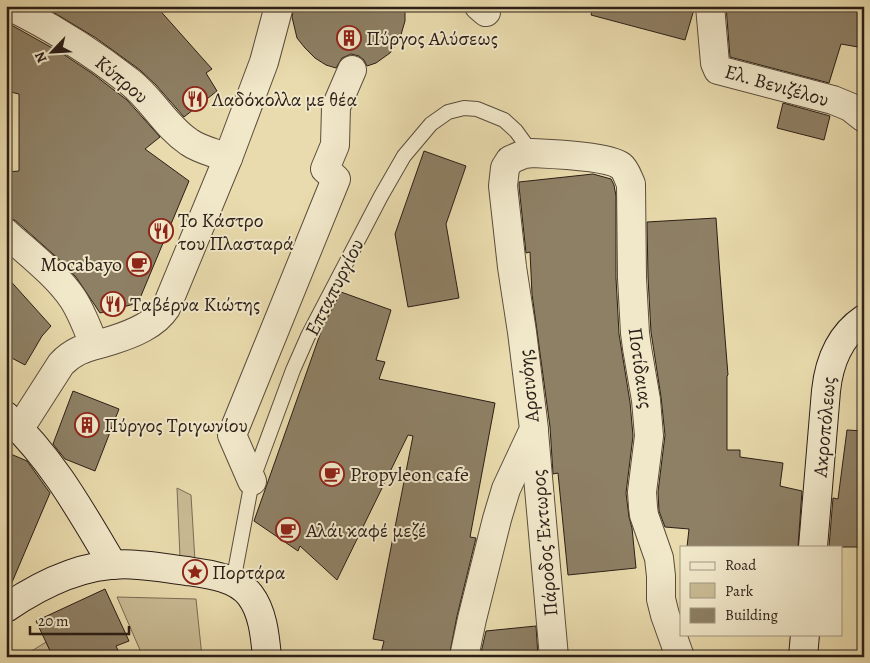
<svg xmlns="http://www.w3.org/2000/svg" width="870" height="663" font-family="Alegreya,serif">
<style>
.green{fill:#c9bb94;stroke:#7a6c56}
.building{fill:#8e8065;stroke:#2b1e17}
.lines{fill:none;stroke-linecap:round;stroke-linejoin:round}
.lane-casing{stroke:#5a4d3c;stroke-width:16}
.street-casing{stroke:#5a4d3c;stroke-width:30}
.secondary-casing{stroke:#2b1e17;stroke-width:30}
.lane{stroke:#f1e8ca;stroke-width:14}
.street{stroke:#f1e8ca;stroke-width:28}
.secondary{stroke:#f1e8ca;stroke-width:28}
.labels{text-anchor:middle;stroke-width:4;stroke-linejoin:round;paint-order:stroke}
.poi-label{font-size:20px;fill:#2b1e17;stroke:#f1e8ca;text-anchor:start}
.street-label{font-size:20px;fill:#2b1e17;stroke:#f1e8ca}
</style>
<rect width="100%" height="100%" fill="#e9dbad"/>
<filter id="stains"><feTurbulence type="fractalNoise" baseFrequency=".004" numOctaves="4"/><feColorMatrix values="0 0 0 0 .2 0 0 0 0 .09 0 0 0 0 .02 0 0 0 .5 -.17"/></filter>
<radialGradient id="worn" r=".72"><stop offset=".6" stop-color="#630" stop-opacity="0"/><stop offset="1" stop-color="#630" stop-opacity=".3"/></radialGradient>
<g class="green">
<polygon points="177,488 191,495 195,561 180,557"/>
<polygon points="117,597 196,599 202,657 143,657"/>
<polygon points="46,642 53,657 22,657"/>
</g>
<g class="building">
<polygon points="43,6 156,6 212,69 206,73 217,91 184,117 156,85 140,70 96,38"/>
<polygon points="294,6 405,6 405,21 400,38 390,53 376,63 367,66 364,60 359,56 351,54 342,58 336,68 326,65 315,58 305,48 297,38 292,17"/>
<polygon points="593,6 695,6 685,40 591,15"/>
<polygon points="726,6 864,6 864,48 841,44 829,83 730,57"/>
<polygon points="6,22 63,54 93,74 127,100 160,137 145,149 189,181 138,303 100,313 76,277 62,262 16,221 10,218 6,218 6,172 19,171 19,94 6,91"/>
<polygon points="783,103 830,116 824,140 777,128"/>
<polygon points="424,151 466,166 446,224 459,298 408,307 395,234"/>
<polygon points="593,174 611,179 614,185 616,196 616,278 619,334 630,402 633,436 626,493 629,517 632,528 636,568 568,575 558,473 553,474 550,427 532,294 530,252 526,253 519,186 519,182"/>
<polygon points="716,218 720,275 728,375 727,376 727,450 740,450 740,457 783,463 780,486 802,491 798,547 687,547 689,529 665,527 659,511 658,492 665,435 661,397 651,332 648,277 647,222"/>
<polygon points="6,276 51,326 42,336 25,365 6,355"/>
<polygon points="341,292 391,310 376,360 385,362 379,379 495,403 470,537 476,538 457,616 449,657 380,657 384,641 373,639 413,436 408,435 337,580 300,546 298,551 254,521 323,326"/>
<polygon points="73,391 119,409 95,471 65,459 53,444"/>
<polygon points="847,430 864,431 864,547 829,547 833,498 838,499"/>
<polygon points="6,452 27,461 50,493 10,587 6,589"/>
<polygon points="105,589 129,641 116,646 121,657 53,657 36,621"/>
<polygon points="536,626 538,657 480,657 486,631"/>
</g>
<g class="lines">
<defs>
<polyline id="lane" points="233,582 252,481 293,370 308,336 381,196 404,156 431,124 448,112 464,108 477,109 504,120 516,131 532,153"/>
<g id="street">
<path d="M9 6C52 27 93 53 130 82 152 99 165 126 189 142 200 150 216 153 228 158"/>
<polyline points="479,6 486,12"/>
<polyline points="710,6 715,63 718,70 833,100 850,107 864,118"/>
<path d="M6 233C28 253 57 275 73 299 82 313 88 329 94 345"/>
<path d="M20 428 61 364C77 347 92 347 113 340 132 334 155 325 166 308L228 158 264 62 279 6"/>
<polyline points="534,432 554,657"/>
<polyline points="252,481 232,435 336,179 325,169 335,145 336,107 352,70"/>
<path d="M464 657 472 619 497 519 506 489 534 429 522 332 512 267 503 186 505 168 510 160 524 154 532 153C551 154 608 156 621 166 626 170 628 178 631 184L632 278 635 333 637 348 646 400 649 436 642 492 643 507 644 515 659 558 661 576V599L665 615 680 657"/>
</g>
<g id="secondary">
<path d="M6 416C52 458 82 513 113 565"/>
<path d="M813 547 826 391C829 362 839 336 864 319"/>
<path d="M6 608C44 582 91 560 138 565 154 566 171 569 187 571 208 574 236 577 250 595 263 612 265 636 267 657"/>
<polyline points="803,657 805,634"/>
</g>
</defs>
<use href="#lane" class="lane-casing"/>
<use href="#street" class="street-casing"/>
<use href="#secondary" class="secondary-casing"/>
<use href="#lane" class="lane"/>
<use href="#street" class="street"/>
<use href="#secondary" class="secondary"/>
</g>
<defs>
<symbol id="building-ring" viewBox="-11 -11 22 22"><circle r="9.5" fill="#f1e8ca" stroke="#8f2418" stroke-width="1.5"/><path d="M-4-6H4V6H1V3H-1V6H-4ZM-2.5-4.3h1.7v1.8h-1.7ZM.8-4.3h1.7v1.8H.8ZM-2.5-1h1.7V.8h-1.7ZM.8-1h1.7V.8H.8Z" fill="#8f2418"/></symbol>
<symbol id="restaurant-ring" viewBox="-11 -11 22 22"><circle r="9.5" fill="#f1e8ca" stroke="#8f2418" stroke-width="1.5"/><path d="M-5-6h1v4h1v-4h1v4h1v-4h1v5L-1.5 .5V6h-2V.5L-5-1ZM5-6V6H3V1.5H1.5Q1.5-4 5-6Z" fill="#8f2418"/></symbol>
<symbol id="cafe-ring" viewBox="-11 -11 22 22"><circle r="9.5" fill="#f1e8ca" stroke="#8f2418" stroke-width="1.5"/><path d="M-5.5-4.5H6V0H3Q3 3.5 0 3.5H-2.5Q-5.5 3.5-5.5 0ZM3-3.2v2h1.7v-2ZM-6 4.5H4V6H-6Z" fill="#8f2418"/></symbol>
<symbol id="sight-ring" viewBox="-11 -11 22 22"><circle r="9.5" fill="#f1e8ca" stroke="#8f2418" stroke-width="1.5"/><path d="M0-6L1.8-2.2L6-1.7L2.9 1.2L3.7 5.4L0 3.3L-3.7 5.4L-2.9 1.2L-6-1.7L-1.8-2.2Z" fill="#8f2418"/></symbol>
</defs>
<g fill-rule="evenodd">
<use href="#building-ring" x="335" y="24" width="28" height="28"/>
<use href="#restaurant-ring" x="181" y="85" width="28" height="28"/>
<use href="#restaurant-ring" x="147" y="217" width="28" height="28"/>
<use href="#cafe-ring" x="125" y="250" width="28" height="28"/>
<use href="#restaurant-ring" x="99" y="290" width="28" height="28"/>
<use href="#building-ring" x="73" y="411" width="28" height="28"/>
<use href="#cafe-ring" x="318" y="460" width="28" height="28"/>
<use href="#cafe-ring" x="274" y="516" width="28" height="28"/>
<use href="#sight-ring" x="181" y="558" width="28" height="28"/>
</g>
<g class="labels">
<g class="poi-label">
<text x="366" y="45">Πύργος Αλύσεως</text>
<text x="212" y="106">Λαδόκολλα με θέα</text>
<text x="178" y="227">Το Κάστρο<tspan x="178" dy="23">του Πλασταρά</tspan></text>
<text x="122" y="271" text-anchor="end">Mocabayo</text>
<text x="130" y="311">Ταβέρνα Κιώτης</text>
<text x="104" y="432">Πύργος Τριγωνίου</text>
<text x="350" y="481">Propyleon cafe</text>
<text x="306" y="537">Αλάι καφέ μεζέ</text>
<text x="212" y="579">Πορτάρα</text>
</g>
<g class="street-label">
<text transform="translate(122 79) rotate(40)" y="7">Κύπρου</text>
<text transform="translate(777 85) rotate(16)" y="7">Ελ. Βενιζέλου</text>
<text transform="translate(334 287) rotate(-63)" y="7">Επταπυργίου</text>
<text transform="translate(641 368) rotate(82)" y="7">Ποτίδαιας</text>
<text transform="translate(528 386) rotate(-96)" y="7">Αρσινόης</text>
<text transform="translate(824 427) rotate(-85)" y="7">Ακροπόλεως</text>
<text transform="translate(544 543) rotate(-95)" y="7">Πάροδος Έκτωρος</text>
</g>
</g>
<rect width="870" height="663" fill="none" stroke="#e9dbad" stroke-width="25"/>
<rect x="8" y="8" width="855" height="648" fill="none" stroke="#2b1e17" stroke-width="2.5"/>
<rect x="12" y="12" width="845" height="638" fill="none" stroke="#2b1e17"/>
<rect x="680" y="546" width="162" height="90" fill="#f1e8ca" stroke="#a29782"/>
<rect x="690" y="562" width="25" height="8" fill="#f1e8ca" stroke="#a29782"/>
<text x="725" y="570" font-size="15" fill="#2b1e17">Road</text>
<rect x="690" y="583" width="25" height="15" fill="#c9bb94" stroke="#a29782"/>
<text x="725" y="596" font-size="15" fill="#2b1e17">Park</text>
<rect x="690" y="608" width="25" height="15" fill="#8e8065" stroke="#a29782"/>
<text x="725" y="620" font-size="15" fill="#2b1e17">Building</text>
<g transform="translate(52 52) rotate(245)" stroke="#f1e8ca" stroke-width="4" paint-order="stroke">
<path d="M0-4L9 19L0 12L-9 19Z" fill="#2b1e17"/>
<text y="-8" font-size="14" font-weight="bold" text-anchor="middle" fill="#2b1e17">N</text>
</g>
<path d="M30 626v8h99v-8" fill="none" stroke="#2b1e17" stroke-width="2.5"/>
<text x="38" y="626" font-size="15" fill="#2b1e17" stroke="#f1e8ca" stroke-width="4" paint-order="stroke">20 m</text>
<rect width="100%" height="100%" filter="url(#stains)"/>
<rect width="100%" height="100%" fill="url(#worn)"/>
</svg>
